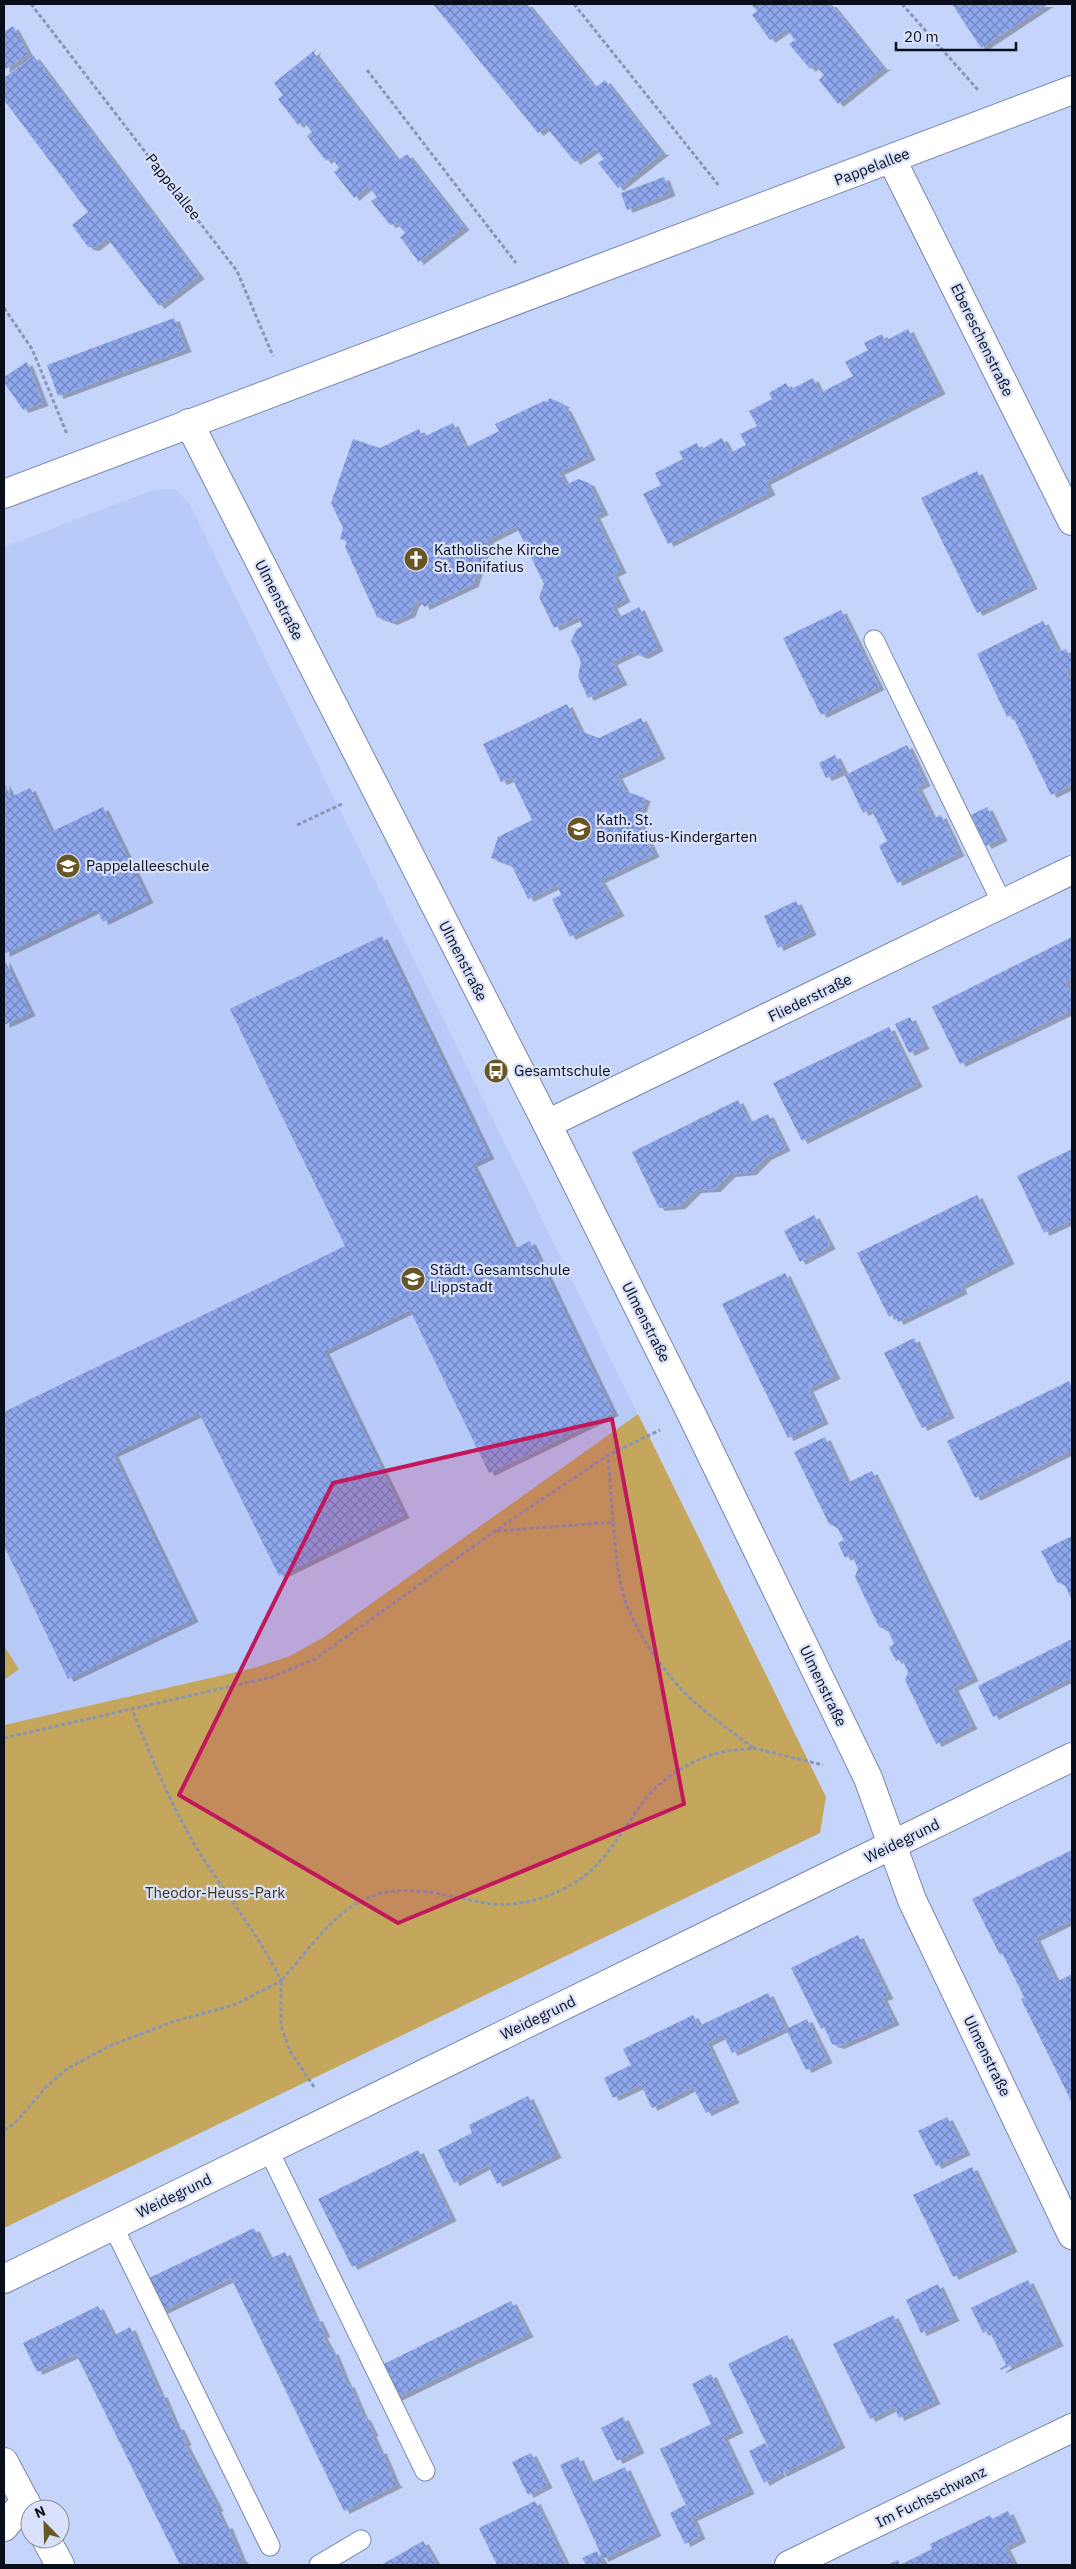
<svg xmlns="http://www.w3.org/2000/svg" width="1076" height="2569" font-family="'IBM Plex Sans',sans-serif">
<style>
.built{fill:#b8caf8}
.green{fill:#c4a75d}
.building{fill:url(#building-cross-hatch);filter:url(#shadow)}
.lines{fill:none;stroke-linecap:round;stroke-linejoin:round}
.service-casing{stroke:#7886aa;stroke-width:21}
.minor-casing{stroke:#7886aa;stroke-width:30}
.path{stroke:#8995b4;stroke-width:3;stroke-dasharray:4 2.5;stroke-linecap:butt}
.service{stroke:#fff;stroke-width:19}
.minor{stroke:#fff;stroke-width:28}
.marked{fill:#c2185b;fill-opacity:0.2;stroke:#c2185b;stroke-width:4;stroke-linejoin:round}
.labels{text-anchor:middle;stroke-width:4.5;stroke-linejoin:round;paint-order:stroke}
.street-label{font-size:15px;fill:#090e1b;stroke:#d8e1f9}
.poi-label{font-size:15px;fill:#090e1b;stroke:#d8e1f9;text-anchor:start}
.park-label{font-size:15px;fill:#403310;stroke:#d8e1f9}
</style>
<defs>
<pattern id="building-cross-hatch" width="8" height="8" patternUnits="userSpaceOnUse" patternTransform="scale(1.25)"><rect width="8" height="8" fill="#8ea7ed"/><path d="M0 0l8 8M0 8l8-8" fill="none" stroke="#7286bf"/></pattern>
<filter id="shadow"><feDropShadow dx="5.5" dy="3" stdDeviation="0" flood-color="#0004"/></filter>
</defs>
<rect width="100%" height="100%" fill="#c4d4fb"/>
<polygon class="built" points="175,489 189,503 638,1414 324,1637 290,1656 254,1668 4,1725 4,547 153,490"/>
<g class="green">
<polygon points="638,1414 826,1797 820,1833 4,2228 4,1725 254,1668 290,1656 324,1637"/>
<polygon points="4,1646 19,1669 4,1680"/>
</g>
<g class="building">
<polygon points="433,4 527,4 595,88 605,80 661,152 665,151 618,188 598,163 604,159 595,149 575,162 546,127 538,133"/>
<polygon points="751,4 831,4 882,67 886,66 838,104 819,80 824,75 815,65 810,69 789,44 795,40 786,29 770,40 752,15 757,11"/>
<polygon points="952,4 1048,4 981,48"/>
<polygon points="13,26 28,54 4,70 4,32"/>
<polygon points="316,49 314,53 398,161 407,154 464,227 417,263 418,261 400,237 405,233 397,223 390,225 371,201 377,197 368,186 354,198 334,172 339,168 331,157 326,161 307,136 312,132 303,121 298,125 278,99 283,95 274,83"/>
<polygon points="34,56 199,276 159,306 107,238 94,248 88,247 72,225 88,212 4,100 4,78"/>
<polygon points="664,177 670,193 627,210 621,193"/>
<polygon points="174,318 186,349 58,396 47,365"/>
<polygon points="908,329 940,391 765,482 770,492 668,544 643,494 661,485 655,473 683,459 679,452 697,443 700,450 722,438 730,453 746,445 740,434 757,426 749,411 772,399 769,393 786,383 790,390 813,378 820,393 853,376 845,362 868,350 864,343 882,334 885,341"/>
<polygon points="27,362 43,403 23,410 4,382 4,377"/>
<polygon points="549,398 564,404 563,407 566,409 590,457 559,472 566,485 578,479 589,483 603,512 595,516 621,570 613,574 625,599 612,606 618,618 639,607 658,648 643,656 633,652 612,662 622,682 588,698 578,676 581,662 571,641 576,630 582,626 578,617 554,628 539,597 544,584 516,526 488,540 473,584 424,607 421,600 414,603 410,614 392,622 377,617 345,547 347,541 340,539 343,528 331,503 353,439 380,448 419,429 423,437 453,423 465,448 499,431 495,424 544,401 548,402"/>
<polygon points="977,471 1032,586 977,613 921,498"/>
<polygon points="841,610 879,687 821,715 783,638"/>
<polygon points="1043,621 1058,652 1066,649 1072,661 1072,668 1066,670 1072,682 1072,785 1051,795 1012,715 1007,717 977,654"/>
<polygon points="567,704 580,731 599,738 641,718 660,756 617,776 625,791 645,798 638,820 654,854 600,880 619,913 570,937 552,899 561,895 557,885 528,899 512,866 491,858 498,837 532,820 512,778 501,782 483,744"/>
<polygon points="907,745 925,783 917,787 933,819 941,815 959,853 897,883 879,846 887,841 871,809 863,813 845,775"/>
<polygon points="835,755 843,771 826,778 819,763"/>
<polygon points="4,782 11,797 30,788 51,832 103,807 148,900 103,922 97,909 4,954"/>
<polygon points="987,807 1002,838 986,846 971,815"/>
<polygon points="796,901 811,932 778,948 764,916"/>
<polygon points="382,936 489,1156 472,1164 514,1249 530,1241 613,1413 489,1473 410,1310 324,1351 404,1515 279,1576 199,1413 113,1454 193,1619 68,1679 4,1546 4,1412 345,1246 230,1009"/>
<polygon points="1072,937 1072,977 1065,981 1072,997 1072,1010 960,1064 932,1007"/>
<polygon points="4,959 30,1013 4,1025"/>
<polygon points="910,1017 924,1046 909,1053 895,1024"/>
<polygon points="889,1027 917,1084 802,1141 773,1083"/>
<polygon points="738,1100 749,1123 768,1114 785,1148 766,1157 751,1172 730,1174 715,1189 696,1190 680,1206 659,1208 632,1152"/>
<polygon points="1072,1149 1072,1220 1044,1233 1017,1176"/>
<polygon points="977,1195 1009,1261 960,1286 962,1291 898,1322 894,1314 889,1317 857,1253"/>
<polygon points="814,1215 830,1246 800,1262 784,1231"/>
<polygon points="785,1273 835,1376 808,1389 823,1421 788,1438 722,1304"/>
<polygon points="914,1338 949,1415 922,1428 884,1353"/>
<polygon points="1069,1381 1072,1388 1072,1450 975,1498 947,1441"/>
<polygon points="825,1437 847,1483 872,1471 973,1678 953,1688 972,1726 936,1744 905,1680 908,1672 902,1659 896,1661 889,1647 894,1644 888,1630 879,1627 855,1577 858,1568 851,1555 845,1558 838,1543 844,1540 837,1527 829,1524 794,1452"/>
<polygon points="1072,1536 1072,1601 1065,1585 1057,1582 1041,1551"/>
<polygon points="1072,1639 1072,1677 993,1717 978,1686"/>
<polygon points="1072,1850 1072,1920 1035,1938 1056,1982 1072,1974 1072,2103 1021,1999 1024,1997 1002,1953 1000,1955 972,1899"/>
<polygon points="858,1935 888,1996 882,1998 894,2022 839,2046 832,2044 824,2027 821,2029 791,1968"/>
<polygon points="768,1993 785,2028 732,2053 723,2035 707,2043 734,2100 706,2113 693,2087 652,2108 641,2085 613,2098 604,2078 631,2065 623,2049 693,2015 699,2026"/>
<polygon points="807,2019 827,2060 806,2070 786,2029"/>
<polygon points="528,2096 556,2155 497,2184 488,2165 454,2183 438,2150 472,2133 469,2125"/>
<polygon points="947,2117 965,2152 936,2166 918,2131"/>
<polygon points="418,2150 451,2218 352,2267 318,2199"/>
<polygon points="972,2167 1012,2249 953,2277 913,2195"/>
<polygon points="254,2228 269,2259 285,2252 315,2319 317,2318 325,2334 322,2335 331,2352 333,2351 347,2385 349,2384 363,2417 365,2417 373,2433 371,2434 379,2451 381,2450 395,2483 398,2484 344,2511 231,2278 162,2311 147,2279"/>
<polygon points="1028,2280 1058,2343 1001,2370 1000,2369 1006,2365 989,2330 983,2333 971,2308"/>
<polygon points="938,2284 954,2318 921,2333 906,2300"/>
<polygon points="511,2301 528,2334 396,2398 380,2366"/>
<polygon points="98,2306 113,2336 130,2327 160,2395 162,2394 176,2427 179,2427 186,2442 184,2443 218,2508 216,2509 224,2526 227,2525 241,2559 244,2560 233,2565 180,2565 76,2354 37,2372 23,2343"/>
<polygon points="893,2315 935,2401 899,2418 894,2407 870,2419 833,2344"/>
<polygon points="787,2335 840,2445 781,2474 728,2364"/>
<polygon points="711,2374 738,2430 723,2437 749,2491 692,2518 700,2536 685,2544 670,2513 685,2505 691,2516 660,2449 711,2424 692,2384"/>
<polygon points="623,2417 639,2450 617,2461 601,2428"/>
<polygon points="765,2443 780,2474 764,2483 749,2451"/>
<polygon points="531,2453 547,2485 528,2495 512,2462"/>
<polygon points="578,2457 590,2483 625,2467 656,2533 603,2559 560,2465"/>
<polygon points="535,2501 566,2565 497,2565 479,2528"/>
<polygon points="1008,2511 1021,2539 1005,2547 1014,2565 887,2565 898,2560 900,2565 932,2549 930,2544 990,2515 992,2519"/>
<polygon points="423,2541 437,2565 381,2565"/>
<polygon points="597,2551 604,2565 586,2565 582,2558"/>
</g>
<g class="lines">
<defs>
<g id="service">
<polyline points="874,640 1003,905"/>
<polyline points="268,2149 425,2471"/>
<polyline points="113,2226 270,2546"/>
<polyline points="319,2565 361,2540"/>
</g>
<g id="minor">
<polyline points="892,160 1072,521"/>
<polyline points="189,423 547,1124 692,1415 868,1778 912,1900 1072,2235"/>
<polyline points="4,494 1072,90"/>
<polyline points="547,1124 1072,870"/>
<polyline points="4,2279 1072,1757"/>
<polyline points="4,2462 30,2511"/>
<polyline points="4,2527 25,2501"/>
<polyline points="46,2539 60,2565"/>
<polyline points="789,2565 1072,2428"/>
</g>
</defs>
<use href="#service" class="service-casing"/>
<use href="#minor" class="minor-casing"/>
<g class="path">
<polyline points="31,4 237,271 273,356"/>
<polyline points="574,4 720,187"/>
<polyline points="902,4 978,90"/>
<polyline points="367,70 516,263"/>
<polyline points="4,308 32,349 67,434"/>
<polyline points="297,825 344,803"/>
<polyline points="497,1531 613,1522 608,1456"/>
<polyline points="4,1738 272,1677 315,1659 495,1531 608,1455 660,1430"/>
<polyline points="753,1748 823,1765"/>
<path d="M314 2087 290 2051 281 2026V1981C306 1953 331 1915 365 1899 406 1880 450 1898 492 1904 516 1907 548 1898 569 1886 606 1867 623 1826 648 1796 664 1777 692 1760 715 1754 727 1750 741 1750 753 1748 731 1730 704 1713 684 1692 662 1669 639 1636 627 1606 617 1579 616 1550 613 1522"/>
<path d="M4 2130 16 2122 46 2087 68 2068 112 2045 172 2022 234 2005 281 1981C257 1930 223 1892 195 1845 169 1802 151 1756 132 1709"/>
</g>
<use href="#service" class="service"/>
<use href="#minor" class="minor"/>
</g>
<path class="marked" d="M612 1419 684 1804 398 1923 179 1795 333 1483Z"/>
<defs>
<symbol id="church-disc" viewBox="-11 -11 22 22"><circle r="9.5" fill="#695625" stroke="#d8e1f9"/><path d="M-1.2-6h2.4v3.5h3.3v2.4h-3.3V6h-2.4V-.1h-3.3v-2.4h3.3Z" fill="#fff"/></symbol>
<symbol id="school-disc" viewBox="-11 -11 22 22"><circle r="9.5" fill="#695625" stroke="#d8e1f9"/><path d="M0-5L7-2L0 1L-7-2ZM-4 1L0 2.5L4 1V4Q0 6-4 4Z" fill="#fff"/></symbol>
<symbol id="bus-disc" viewBox="-11 -11 22 22"><circle r="9.5" fill="#695625" stroke="#d8e1f9"/><path d="M-5-6H5V4H4V6H2V4H-2V6H-4V4H-5ZM-3.5-4V0h7V-4ZM-3.5 1.2v1.5H-2V1.2ZM2 1.2v1.5H3.5V1.2Z" fill="#fff"/></symbol>
</defs>
<g fill-rule="evenodd">
<use href="#church-disc" x="402" y="545" width="28" height="28"/>
<use href="#school-disc" x="565" y="815" width="28" height="28"/>
<use href="#school-disc" x="54" y="852" width="28" height="28"/>
<use href="#bus-disc" x="482" y="1057" width="28" height="28"/>
<use href="#school-disc" x="399" y="1265" width="28" height="28"/>
</g>
<g class="labels">
<g class="street-label">
<text transform="translate(872 167) rotate(-21)" y="5">Pappelallee</text>
<text transform="translate(173 187) rotate(52)" y="5">Pappelallee</text>
<text transform="translate(982 340) rotate(64)" y="5">Ebereschenstraße</text>
<text transform="translate(279 600) rotate(63)" y="5">Ulmenstraße</text>
<text transform="translate(463 961) rotate(63)" y="5">Ulmenstraße</text>
<text transform="translate(810 998) rotate(-26)" y="5">Fliederstraße</text>
<text transform="translate(646 1322) rotate(63)" y="5">Ulmenstraße</text>
<text transform="translate(823 1686) rotate(64)" y="5">Ulmenstraße</text>
<text transform="translate(902 1841) rotate(-26)" y="5">Weidegrund</text>
<text transform="translate(538 2018) rotate(-26)" y="5">Weidegrund</text>
<text transform="translate(987 2056) rotate(64)" y="5">Ulmenstraße</text>
<text transform="translate(174 2196) rotate(-26)" y="5">Weidegrund</text>
<text transform="translate(931 2497) rotate(-26)" y="5">Im Fuchsschwanz</text>
</g>
<g class="poi-label">
<text x="434" y="555">Katholische Kirche<tspan x="434" dy="17">St. Bonifatius</tspan></text>
<text x="596" y="825">Kath. St.<tspan x="596" dy="17">Bonifatius-Kindergarten</tspan></text>
<text x="86" y="871">Pappelalleeschule</text>
<text x="514" y="1076">Gesamtschule</text>
<text x="430" y="1275">Städt. Gesamtschule<tspan x="430" dy="17">Lippstadt</tspan></text>
</g>
<g class="park-label">
<text x="215" y="1898">Theodor-Heuss-Park</text>
</g>
</g>
<rect width="1076" height="2569" fill="none" stroke="#090e1b" stroke-width="10"/>
<g transform="translate(45 2524) rotate(337)"><circle r="24" fill="#d8e1f9" stroke="#858da0"/>
<path d="M0-4L9 19L0 12L-9 19Z" fill="#695625"/>
<text y="-8" font-size="14" font-weight="bold" text-anchor="middle" fill="#090e1b">N</text>
</g>
<path d="M896 42v8h120v-8" fill="none" stroke="#090e1b" stroke-width="2.5"/>
<text x="904" y="42" font-size="15" fill="#090e1b" stroke="#d8e1f9" stroke-width="4" paint-order="stroke">20 m</text>
</svg>
